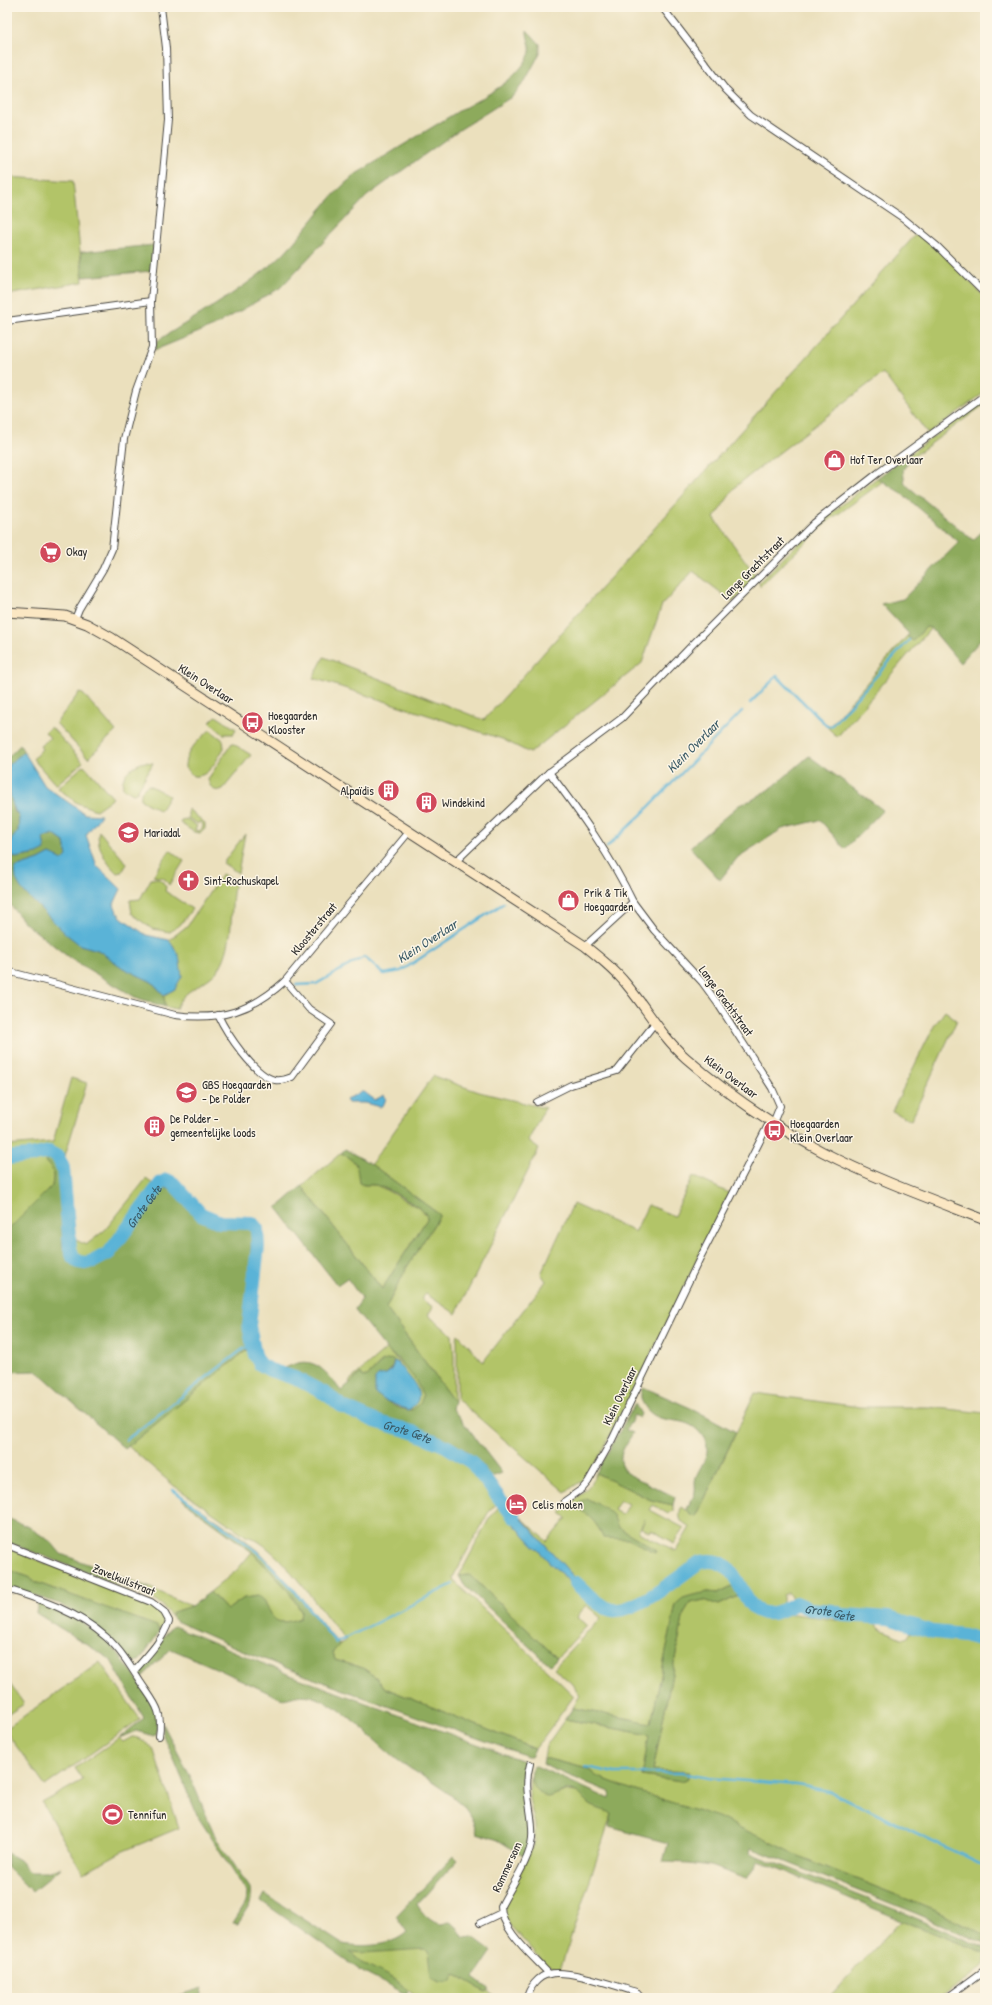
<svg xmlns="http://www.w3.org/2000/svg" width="992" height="2005" font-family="'Patrick Hand',sans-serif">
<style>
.green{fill:#b2c467;stroke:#6e7849;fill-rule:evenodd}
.forest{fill:#8daa5c;stroke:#5c6a44}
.water{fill:#5ab3d7;stroke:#426f81}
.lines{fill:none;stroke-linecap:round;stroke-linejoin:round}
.stream{stroke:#5ab3d7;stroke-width:2.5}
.river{stroke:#5ab3d7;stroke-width:14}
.minor-casing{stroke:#484641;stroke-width:8}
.secondary-casing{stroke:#484641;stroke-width:11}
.minor{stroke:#fff;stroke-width:6}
.secondary{stroke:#fbe7c3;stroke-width:9}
.labels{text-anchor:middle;stroke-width:3;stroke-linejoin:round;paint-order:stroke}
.poi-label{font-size:12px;fill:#2b2b2b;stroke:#fcf5e5;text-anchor:start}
.street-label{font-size:12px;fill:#2b2b2b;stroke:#fcf5e5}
.water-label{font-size:13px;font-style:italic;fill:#3b5b67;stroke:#fcf5e5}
</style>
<rect width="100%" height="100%" fill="#fcf5e5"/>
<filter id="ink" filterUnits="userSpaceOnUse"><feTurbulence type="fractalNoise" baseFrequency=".025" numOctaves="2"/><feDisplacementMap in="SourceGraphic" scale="8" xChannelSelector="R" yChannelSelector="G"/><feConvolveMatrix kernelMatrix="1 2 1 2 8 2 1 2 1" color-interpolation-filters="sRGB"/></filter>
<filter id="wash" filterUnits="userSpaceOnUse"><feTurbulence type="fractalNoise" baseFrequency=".012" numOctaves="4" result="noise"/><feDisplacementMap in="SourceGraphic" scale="16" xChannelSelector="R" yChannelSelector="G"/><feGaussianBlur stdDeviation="0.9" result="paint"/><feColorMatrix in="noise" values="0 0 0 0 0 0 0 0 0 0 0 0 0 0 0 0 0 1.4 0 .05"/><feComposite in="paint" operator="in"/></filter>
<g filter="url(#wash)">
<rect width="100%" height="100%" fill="#ebe0bd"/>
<g class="green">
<polygon points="7,177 73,181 83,282 7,295"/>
<polygon points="917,233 937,249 985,297 985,392 928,434 883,373 736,486 714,518 757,577 733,602 693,571 662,605 642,663 530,753 502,739 313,678 324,657 484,720"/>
<polygon points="985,399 985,404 910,459 907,456"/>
<polygon points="877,478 882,482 826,523 760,586 759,582 822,520"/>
<polygon points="926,627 931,628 837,737 828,728 907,636 913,641"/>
<polygon points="79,693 83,694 116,731 88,758 56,723"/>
<polygon points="216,716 236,729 233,734 223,734 210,722"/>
<polygon points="51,727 83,762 56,785 33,759 42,749 40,746 50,738 45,732"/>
<path d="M210 730 223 740 224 748C216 761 209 778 193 776L185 768C184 752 199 740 210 730Z"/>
<path d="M232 743 251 755 223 789C214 793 210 788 208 779Z"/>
<path d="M145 762 153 763 136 793 133 794 123 788C120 774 133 765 145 762Z"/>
<polygon points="84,765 113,798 96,810 77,803 58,788"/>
<path d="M149 785 169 796 160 811 141 800C140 792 142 788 149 785Z"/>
<polygon points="188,809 205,823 205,829 200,833 194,832 180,823 181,820 187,819 197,826 195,830 199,831 202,829 203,825 200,821 198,824 188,818"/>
<path d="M99 831 127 864 122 872 117 873C107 864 95 845 99 831Z"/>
<polygon points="245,834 238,873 223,863"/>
<polygon points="170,850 184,861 169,885 164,878 153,876"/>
<path d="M222 874 235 881C229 909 235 942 220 967 209 985 183 987 176 1009L165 1007 164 995 175 989 174 946 169 940 187 926Z"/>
<polygon points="157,878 162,881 166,887 165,891 192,909 180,925 170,932 152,929 132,914 130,900 140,899 151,879"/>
<polygon points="945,1011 957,1020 911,1120 892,1111 934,1026"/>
<polygon points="433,1076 479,1092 545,1108 528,1141 539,1149 456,1314 426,1294 421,1299 433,1307 428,1315 452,1335 454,1356 454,1402 386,1308 407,1267 440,1215 371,1164"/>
<polygon points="71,1078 87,1083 64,1159 50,1148 16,1155 7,1154 7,1146 53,1142"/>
<path d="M341 1153C359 1161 356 1168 363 1185H376L386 1190 417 1207 426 1214 427 1219 382 1289 302 1186Z"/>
<path d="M43 1156H47L45 1162C54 1168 54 1175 52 1186L7 1231V1161L19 1162Z"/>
<polygon points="693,1176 729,1193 643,1371 601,1453 585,1479 565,1492 457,1399 457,1338 458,1334 483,1362 546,1281 541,1274 573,1204 635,1232 648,1205 674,1216"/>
<path d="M146 1179 153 1184 108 1245 99 1254 89 1260C77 1257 75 1249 72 1238L86 1245 105 1230Z"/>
<path d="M248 1349C260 1381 283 1375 309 1388 324 1396 336 1409 352 1417 384 1432 419 1436 450 1452 464 1459 475 1473 484 1486 489 1491 492 1498 498 1502L488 1513 453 1577 454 1581 574 1696 535 1749 385 1688 378 1679 363 1668 335 1660 333 1652 336 1647 346 1640C323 1615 276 1542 246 1536L173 1485 128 1446Z"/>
<path d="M386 1349C396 1361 423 1378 423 1396 423 1403 417 1407 412 1411L408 1410 412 1408 397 1362C378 1356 380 1367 367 1376L363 1377 361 1373 350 1383 349 1381Z"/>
<path d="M755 1393 860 1407H928L985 1413V1636L955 1630 930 1627 884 1612H845L834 1608 816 1606 792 1598 788 1593 783 1595V1604L781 1607 764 1608 754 1605C746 1592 742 1577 732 1565 726 1558 707 1554 698 1558 673 1571 643 1611 613 1606 589 1602 540 1537 522 1518L547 1541 567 1518 561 1513 590 1485 596 1473 651 1500 673 1505V1511L668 1514 653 1505 650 1510 684 1528 673 1544 670 1542 671 1541 651 1530 650 1532 641 1528 645 1519 638 1532 676 1551 690 1527C680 1521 678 1519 681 1507 687 1509 689 1514 696 1517ZM620 1500 628 1504 622 1515 614 1510Z"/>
<path d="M501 1504 507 1511V1516L554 1567 589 1600 605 1612H619L637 1609 703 1563C719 1561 728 1571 736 1584L718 1593 708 1592 676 1604 651 1724 573 1708 580 1695 571 1683 554 1668 601 1618 586 1605 577 1617 587 1626 557 1658 470 1575 459 1576 489 1519Z"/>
<path d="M7 1548 152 1606C163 1613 168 1621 159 1632L160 1629 35 1582 30 1578 7 1569Z"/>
<path d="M252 1552 287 1589 301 1611 300 1618C279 1626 272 1623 265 1601L244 1598 227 1610 210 1592 236 1571Z"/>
<polygon points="148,1587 191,1606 172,1614 172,1617 161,1604 145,1595"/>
<polygon points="740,1595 745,1608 756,1616 764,1617 794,1614 842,1621 873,1620 879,1628 901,1638 907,1638 911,1632 985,1644 985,1936 934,1910 803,1858 690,1808 630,1789 596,1776 588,1769 544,1758 546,1746 565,1719 650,1735 642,1776 681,1782 687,1780 689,1772 653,1771 684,1613 690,1603 704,1600 719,1605"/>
<polygon points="100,1662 140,1719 45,1786 7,1733 7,1728"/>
<polygon points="7,1680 24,1704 7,1715"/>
<path d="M132 1737C143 1737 148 1744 154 1751L179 1828 121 1852 83 1873 42 1803 83 1780 75 1768 119 1738 123 1742Z"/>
<polygon points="530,1777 558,1794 565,1791 577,1792 584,1797 590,1805 612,1813 560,1970 544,1963 505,1920 504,1907 535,1841 535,1825 529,1799"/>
<polygon points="901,1920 985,1953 985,1965 941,1998 829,1998"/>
<polygon points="406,1949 425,1949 428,1952 432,1977 439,1982 455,1973 485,1992 488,1991 499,1998 419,1998 393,1978 375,1970 358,1960 350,1951 363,1953"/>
</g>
<g class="forest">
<path d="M527 30 540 44V53L525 81 513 96 456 132 367 196 280 288 214 326 155 350 157 341C195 317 236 294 271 265 303 238 323 200 356 174 388 154 420 135 452 115 478 99 513 85 528 57 534 47 526 40 527 30Z"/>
<polygon points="154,245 152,271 83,277 81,252"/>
<polygon points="907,456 910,459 903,470 905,484 973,540 985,529 985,635 960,663 931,628 926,627 913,641 907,636 909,634 881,604 903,599 959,542 901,493 877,478"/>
<polygon points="20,745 24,752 8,766 14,811 19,817 18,831 11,841 15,858 37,854 43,838 53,834 64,842 67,856 63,861 50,854 39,860 15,868 22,889 80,945 98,950 142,976 152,982 164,995 165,1007 135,997 71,959 25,923 7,901 7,762 9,756"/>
<polygon points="809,756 883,810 845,849 820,820 782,829 738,857 720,880 690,847 739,805 752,800 774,786"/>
<path d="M345 1149 371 1164 440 1215 407 1267 386 1308 454 1402 452 1408 502 1473 491 1477 467 1451 415 1427 349 1406 319 1384 282 1370C311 1352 324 1368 341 1391L361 1373 363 1377 367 1376C376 1370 378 1361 391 1359L394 1361C391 1372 386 1375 375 1379 375 1397 395 1410 412 1410L420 1404 423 1396 415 1379 399 1360 388 1351 357 1313 355 1309 362 1299 347 1278 337 1285 277 1208 302 1186 382 1289 427 1219C427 1217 426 1214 425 1213 419 1206 384 1186 375 1185 369 1184 364 1186 359 1183 357 1166 358 1161 341 1153Z"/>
<path d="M47 1156 54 1160 59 1168 63 1247C72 1270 91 1271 109 1258L161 1188 170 1189 199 1219 217 1224 252 1229 250 1275 246 1303 248 1349 125 1449 37 1371 7 1372V1231L52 1186C54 1175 54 1168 45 1162Z"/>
<path d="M643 1387 695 1410 736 1432 696 1517 690 1515 687 1509C689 1504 694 1497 695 1492 696 1487 694 1482 696 1477 699 1468 708 1458 707 1448 707 1443 704 1438 701 1434 684 1412 658 1429 644 1405 640 1399 640 1393 643 1387Z"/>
<path d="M635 1404 641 1414 639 1418 634 1415 626 1430 633 1433C624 1448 615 1457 626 1473L675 1497 673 1505 651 1500 596 1473Z"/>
<path d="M183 1497 240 1536 259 1551 294 1589 339 1645 333 1652 335 1660 363 1668 378 1679 385 1688 535 1749 531 1756H527C409 1713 290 1674 176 1621L172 1617 173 1612 191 1606 210 1592 227 1610 244 1598 258 1596C277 1609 264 1631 300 1618L301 1611 287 1589 252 1552 189 1505 183 1500Z"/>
<path d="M586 1498 605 1508 613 1515 618 1527 657 1550 655 1552 628 1539 603 1538C598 1524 589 1514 575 1507Z"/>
<polygon points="7,1518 29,1527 51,1542 61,1554 148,1587 145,1595 7,1542"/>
<polygon points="7,1569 30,1578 35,1582 157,1626 159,1632 140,1660 133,1663 88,1622 60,1604 7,1587"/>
<polygon points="470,1575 557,1658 550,1665 464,1585 459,1576"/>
<polygon points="736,1584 740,1595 719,1605 704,1600 690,1603 684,1613 653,1770 690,1772 687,1780 681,1782 642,1776 649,1735 565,1719 573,1708 651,1723 676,1604 683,1598 693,1595 708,1592 718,1593"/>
<path d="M38 1601C60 1609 84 1622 102 1637 116 1648 151 1696 156 1712 158 1719 158 1730 154 1736L136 1731 119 1738 144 1718 110 1659 36 1613Z"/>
<path d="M174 1626 290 1675 526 1762C515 1791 536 1814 530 1842 529 1846 526 1852 523 1856L498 1840 477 1833C474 1822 468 1810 459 1802 441 1786 419 1775 399 1761 371 1740 349 1709 314 1697 300 1693 296 1697 282 1699L218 1669 171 1649 141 1678 138 1673 139 1670 171 1627Z"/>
<polygon points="163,1724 189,1774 216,1838 250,1888 251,1900 249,1907 238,1924 233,1923 246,1902 247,1893 198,1817 168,1745 163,1736"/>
<path d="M544 1758 588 1769 596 1776 630 1789 718 1817 803 1858 934 1910 983 1934 985 1936V1944L920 1915 751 1848 750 1853 904 1913 985 1948V1953L901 1920 758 1860 747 1879 710 1866 689 1863 663 1862 668 1843 609 1827 612 1813C606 1811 598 1809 592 1806 583 1801 581 1791 569 1790 561 1790 555 1797 546 1797 533 1787 528 1783 533 1767L536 1766 609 1799 610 1792 550 1768 543 1764Z"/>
<polygon points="7,1853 19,1860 30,1872 49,1872 61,1868 32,1892 7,1867"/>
<path d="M454 1856 458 1860 417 1904C420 1911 432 1924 441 1924 443 1924 447 1922 450 1922L457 1927 464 1938 473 1937 492 1951 474 1978 489 1989 485 1992 455 1973 452 1980C444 1985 438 1982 431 1977L428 1952 425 1949 363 1953 350 1952C362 1966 379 1969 394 1979 399 1982 404 1987 409 1991L407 1995 364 1973 261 1901 265 1894 342 1944C363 1947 391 1947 407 1932L396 1916Z"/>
<polygon points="203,1988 201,1998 170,1998"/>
</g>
<g class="water">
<path d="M24 752 45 786 85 814 101 815 86 835 97 866 121 889 114 904 117 912 122 918 146 935 169 940 179 955 182 976 175 989 164 995 152 982 123 968 98 950 80 945 66 934 22 890 16 879 15 868 39 860 50 854 63 860 67 856 64 842 53 834 43 838 45 850 37 854 15 858 10 852 11 840 18 831 19 817C8 801 9 784 8 765Z"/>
<polygon points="360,1092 364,1092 375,1100 384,1095 386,1098 384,1104 380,1107 365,1103 348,1103 346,1100"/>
<path d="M394 1361C400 1363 404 1370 407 1374 418 1387 426 1400 408 1410L384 1400 375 1393V1379L379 1375C389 1375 392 1371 394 1361Z"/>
<polygon points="481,1464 501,1490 504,1493 502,1495 503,1497 498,1502 473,1470"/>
<polygon points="505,1500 575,1578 592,1593 589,1600 554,1567 506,1516 507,1511 501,1504"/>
</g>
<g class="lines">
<g class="stream">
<polyline points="750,703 777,676 827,726 831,726 909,640"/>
<polyline points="607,847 642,814 742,711"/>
<polyline points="296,985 316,984 364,957 384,974 401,971 504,903"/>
<polyline points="126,1440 243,1349 253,1346"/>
<polyline points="173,1490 258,1552 294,1590 336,1643 453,1584"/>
<polyline points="586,1767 615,1773 681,1773 709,1778 797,1785 829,1791 985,1866"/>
</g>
<g class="river">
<path id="s1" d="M7 1158 31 1156 49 1152 58 1157 63 1168 70 1248 73 1257 79 1262 85 1263 94 1261 109 1253 161 1183 167 1180 173 1183 201 1214 220 1222 252 1223 257 1229 258 1246 249 1326 255 1355 260 1364 270 1370 297 1379 326 1394 343 1407 375 1421 416 1433 446 1446 471 1462 514 1517"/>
<path id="s2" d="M576 1583C586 1592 599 1608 613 1610 636 1613 681 1575 700 1562 755 1550 730 1644 796 1603L810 1609 833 1611 843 1615 889 1618 934 1632 964 1635 985 1641"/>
</g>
</g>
</g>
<g filter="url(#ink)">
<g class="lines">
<defs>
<g id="minor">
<polyline points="662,7 726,90 751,115 903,218 937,246 985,294"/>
<polyline points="7,321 151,301"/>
<polyline points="75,619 79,609 103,569 112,549 124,439 136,391 152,347 151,301 168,120 166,48 161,7"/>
<path d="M549 772C580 813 611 856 633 902L585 946"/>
<polyline points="456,861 547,774 622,718 693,644 814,523 878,473 985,395"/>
<path d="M7 971 175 1015C221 1021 252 1011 285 981L409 832"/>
<path d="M218 1015C226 1032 255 1077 275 1080 281 1081 287 1079 292 1077L331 1024 309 1009 285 981"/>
<polyline points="537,1102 571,1085 617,1071 655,1023"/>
<polyline points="565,1501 582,1489 588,1482 612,1440 699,1260 767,1127 773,1123 780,1106 772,1088 718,1004 702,982 654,930 633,902"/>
<path d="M7 1545 151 1602 164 1612 169 1621C163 1640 147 1656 134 1671"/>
<path d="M7 1589C42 1600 78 1612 106 1637 120 1649 131 1667 141 1683 155 1704 163 1710 159 1736"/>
<path d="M530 1764C522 1791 534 1812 532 1838 530 1860 511 1886 501 1906 501 1930 533 1956 549 1974"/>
<polyline points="480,1923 501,1913"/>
<path d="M527 1998C529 1988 538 1976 549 1974 569 1969 615 1986 636 1992L641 1998"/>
<polyline points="947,1998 985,1970"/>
</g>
<path id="secondary" d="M7 612 65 616 87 624 112 638 585 946C600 958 615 970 627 985 647 1009 662 1037 686 1058 727 1094 775 1126 823 1152 875 1179 931 1199 985 1220"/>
</defs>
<use href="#minor" class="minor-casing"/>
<use href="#secondary" class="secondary-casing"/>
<use href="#minor" class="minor"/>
<use href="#secondary" class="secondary"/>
</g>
</g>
<defs>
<symbol id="shop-disc" viewBox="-11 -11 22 22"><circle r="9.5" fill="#d1495b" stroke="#fcf5e5"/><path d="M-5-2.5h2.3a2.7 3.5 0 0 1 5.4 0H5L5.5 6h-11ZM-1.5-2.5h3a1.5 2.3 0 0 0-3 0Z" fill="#fff"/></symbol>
<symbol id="supermarket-disc" viewBox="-11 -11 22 22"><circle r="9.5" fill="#d1495b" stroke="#fcf5e5"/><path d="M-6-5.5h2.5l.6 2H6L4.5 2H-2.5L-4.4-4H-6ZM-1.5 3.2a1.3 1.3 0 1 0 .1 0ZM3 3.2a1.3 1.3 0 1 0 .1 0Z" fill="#fff"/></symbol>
<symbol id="bus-disc" viewBox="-11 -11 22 22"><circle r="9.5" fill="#d1495b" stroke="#fcf5e5"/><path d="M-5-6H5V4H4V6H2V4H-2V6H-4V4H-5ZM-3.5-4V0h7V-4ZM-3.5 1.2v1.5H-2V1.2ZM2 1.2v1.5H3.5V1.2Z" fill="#fff"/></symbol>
<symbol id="building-disc" viewBox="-11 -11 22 22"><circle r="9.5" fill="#d1495b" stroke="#fcf5e5"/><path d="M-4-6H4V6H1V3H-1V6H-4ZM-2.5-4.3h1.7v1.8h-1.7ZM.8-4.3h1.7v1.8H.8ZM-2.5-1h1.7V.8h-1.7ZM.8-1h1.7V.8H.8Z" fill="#fff"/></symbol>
<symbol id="school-disc" viewBox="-11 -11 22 22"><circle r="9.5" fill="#d1495b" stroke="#fcf5e5"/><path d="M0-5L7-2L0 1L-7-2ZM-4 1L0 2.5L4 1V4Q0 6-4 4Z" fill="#fff"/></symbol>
<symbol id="church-disc" viewBox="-11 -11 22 22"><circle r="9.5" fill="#d1495b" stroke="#fcf5e5"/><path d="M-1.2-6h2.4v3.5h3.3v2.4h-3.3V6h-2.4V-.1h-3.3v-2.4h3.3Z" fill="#fff"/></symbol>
<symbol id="hotel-disc" viewBox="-11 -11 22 22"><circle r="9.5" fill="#d1495b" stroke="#fcf5e5"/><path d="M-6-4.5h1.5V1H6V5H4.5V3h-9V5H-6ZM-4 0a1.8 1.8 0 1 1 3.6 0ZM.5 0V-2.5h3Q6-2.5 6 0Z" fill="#fff"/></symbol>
<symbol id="stadium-disc" viewBox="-11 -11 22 22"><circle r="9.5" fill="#d1495b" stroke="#fcf5e5"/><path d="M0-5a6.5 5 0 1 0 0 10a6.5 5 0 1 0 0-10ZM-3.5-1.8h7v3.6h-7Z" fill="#fff"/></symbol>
</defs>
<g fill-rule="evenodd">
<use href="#shop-disc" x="822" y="448" width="25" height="25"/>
<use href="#supermarket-disc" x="38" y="540" width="25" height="25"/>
<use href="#bus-disc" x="240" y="710" width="25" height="25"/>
<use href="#building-disc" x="376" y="778" width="25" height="25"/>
<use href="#building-disc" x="414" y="790" width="25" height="25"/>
<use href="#school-disc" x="116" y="820" width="25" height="25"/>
<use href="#church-disc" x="176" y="868" width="25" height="25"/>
<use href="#shop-disc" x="556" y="888" width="25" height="25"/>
<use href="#school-disc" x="174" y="1080" width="25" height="25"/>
<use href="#building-disc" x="142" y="1114" width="25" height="25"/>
<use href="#bus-disc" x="762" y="1118" width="25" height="25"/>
<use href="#hotel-disc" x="504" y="1492" width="25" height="25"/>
<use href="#stadium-disc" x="100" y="1802" width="25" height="25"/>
</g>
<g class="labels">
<g class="poi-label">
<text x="850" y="464">Hof Ter Overlaar</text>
<text x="66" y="556">Okay</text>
<text x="268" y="720">Hoegaarden<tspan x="268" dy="14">Klooster</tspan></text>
<text x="374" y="795" text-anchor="end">Alpaïdis</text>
<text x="442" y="807">Windekind</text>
<text x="144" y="837">Mariadal</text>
<text x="204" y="885">Sint-Rochuskapel</text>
<text x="584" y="897">Prik &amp; Tik<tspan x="584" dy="14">Hoegaarden</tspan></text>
<text x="202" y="1089">GBS Hoegaarden<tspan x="202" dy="14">- De Polder</tspan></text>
<text x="170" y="1123">De Polder -<tspan x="170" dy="14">gemeentelijke loods</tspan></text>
<text x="790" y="1128">Hoegaarden<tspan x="790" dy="14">Klein Overlaar</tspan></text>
<text x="532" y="1509">Celis molen</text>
<text x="128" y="1819">Tennifun</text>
</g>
<g class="street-label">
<text transform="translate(753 568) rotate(-45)" y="4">Lange Grachtstraat</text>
<text transform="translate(206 684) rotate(33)" y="4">Klein Overlaar</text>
<text transform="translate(314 929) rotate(-50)" y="4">Kloosterstraat</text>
<text transform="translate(726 1001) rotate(54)" y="4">Lange Grachtstraat</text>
<text transform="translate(731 1077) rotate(37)" y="4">Klein Overlaar</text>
<text transform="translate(620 1396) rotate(-64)" y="4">Klein Overlaar</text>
<text transform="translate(124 1580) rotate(22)" y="4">Zavelkuilstraat</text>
<text transform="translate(507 1867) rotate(-65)" y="4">Rommersom</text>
</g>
<g class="water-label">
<text transform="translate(693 746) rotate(-45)" y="5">Klein Overlaar</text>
<text transform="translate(427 941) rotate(-33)" y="5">Klein Overlaar</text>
<text dy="5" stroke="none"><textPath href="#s1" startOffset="253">Grote Gete</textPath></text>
<text dy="5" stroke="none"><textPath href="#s1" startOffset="698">Grote Gete</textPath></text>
<text dy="5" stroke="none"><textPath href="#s2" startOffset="306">Grote Gete</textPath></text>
</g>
</g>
<rect width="992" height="2005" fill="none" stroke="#fcf5e5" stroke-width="24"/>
</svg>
